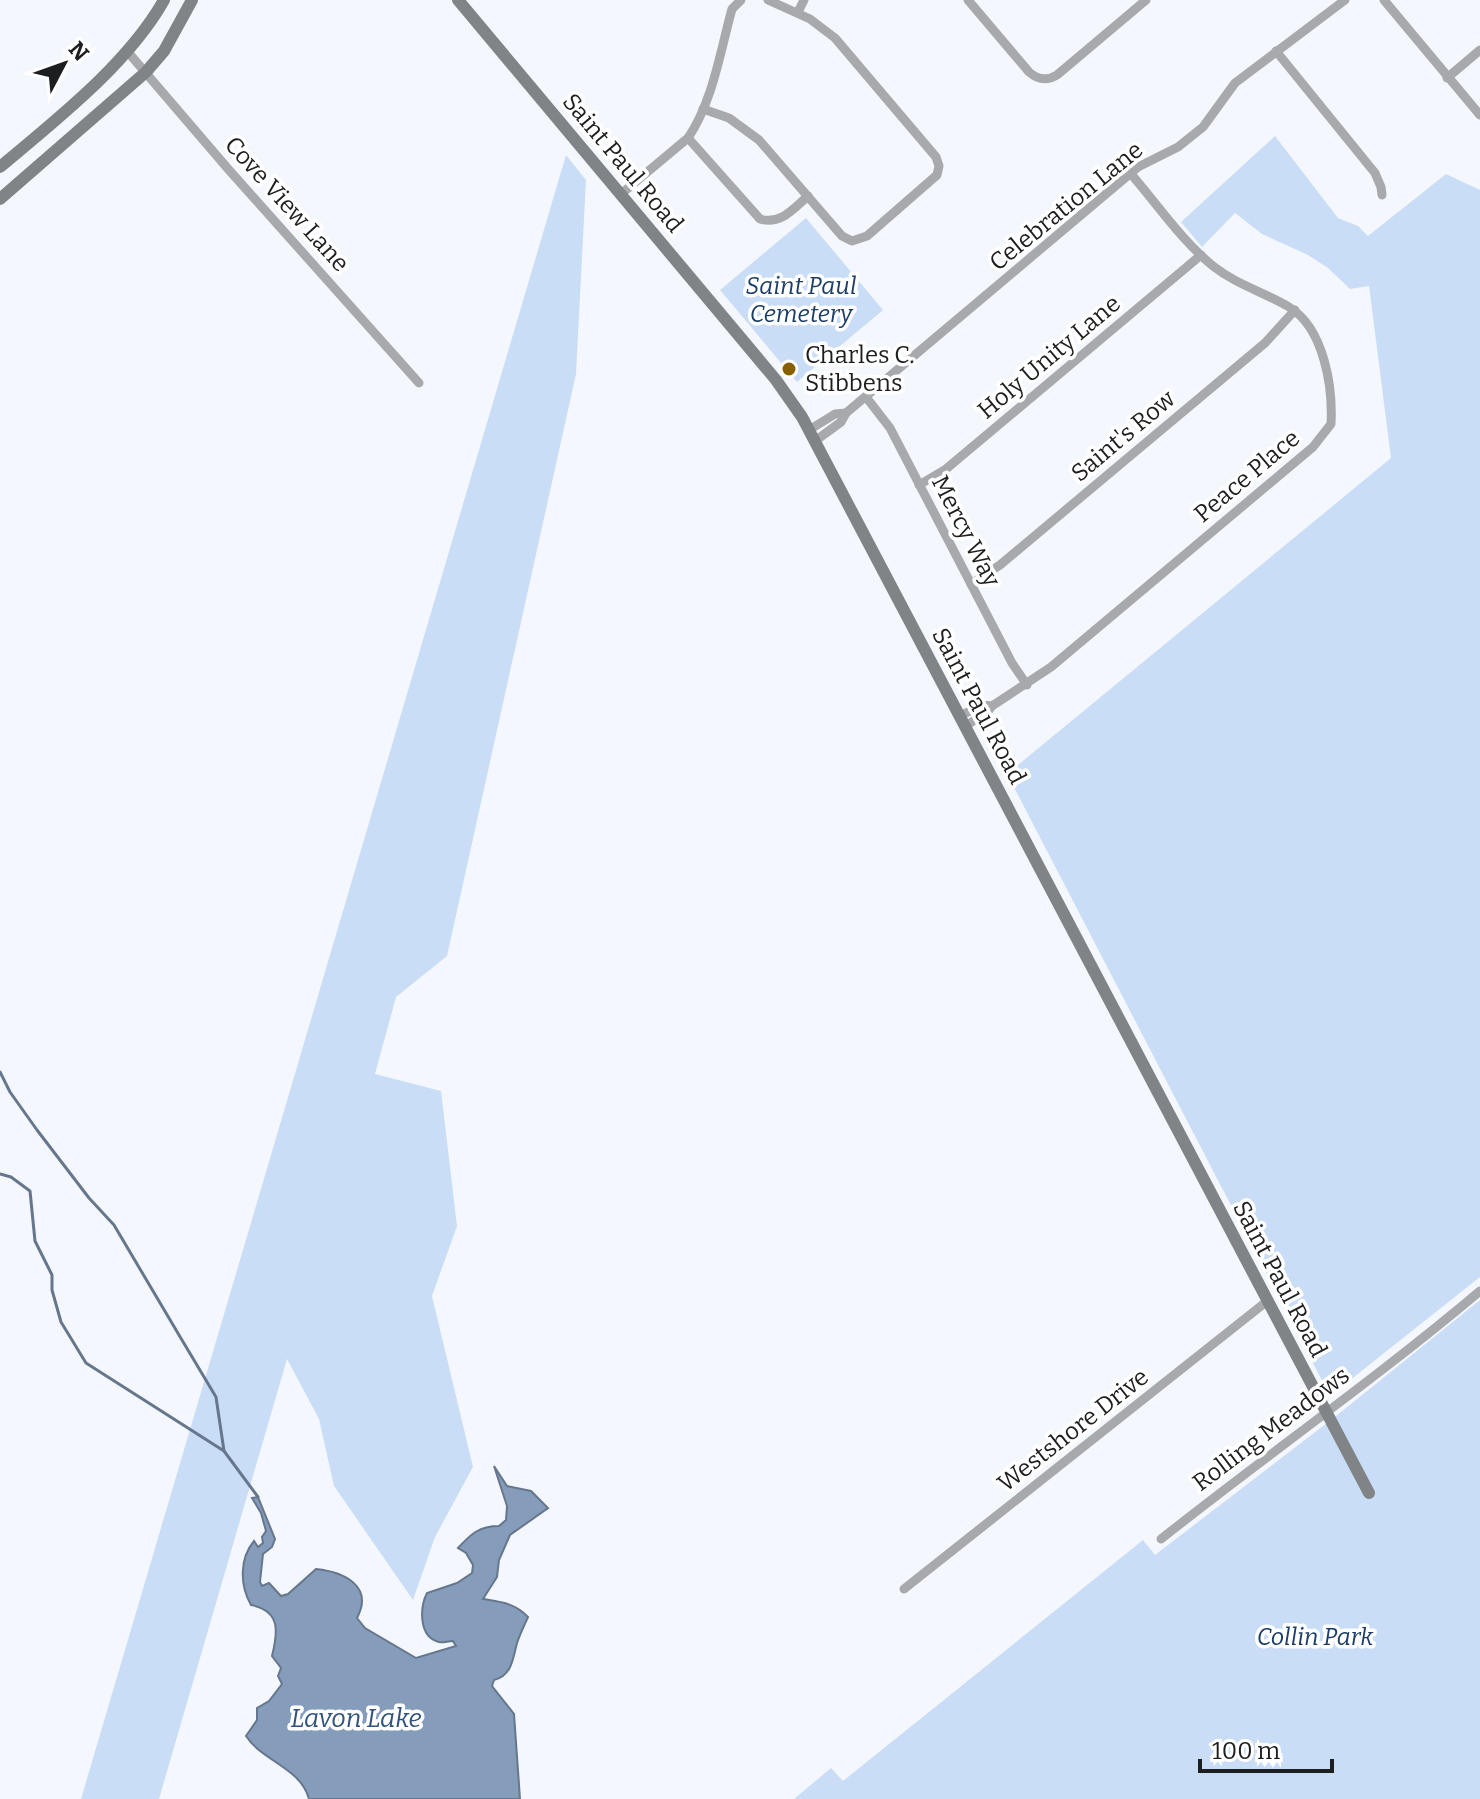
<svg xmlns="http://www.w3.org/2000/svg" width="1480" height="1799" font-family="Bitter,serif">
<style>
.green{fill:#caddf6}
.water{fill:#859cbb;stroke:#66768c;stroke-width:2}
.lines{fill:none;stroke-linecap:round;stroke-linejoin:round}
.stream{stroke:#66768c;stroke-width:3}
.street{stroke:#a8a9ac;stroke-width:9}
.secondary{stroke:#818487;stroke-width:12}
.poi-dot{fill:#896000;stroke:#fff;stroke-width:3}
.labels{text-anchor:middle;stroke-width:7;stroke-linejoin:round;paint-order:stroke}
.street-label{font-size:24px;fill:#1d1e20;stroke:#fff}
.park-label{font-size:24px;font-style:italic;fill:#1b3d67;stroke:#fff}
.poi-label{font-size:24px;fill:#1d1e20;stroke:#fff;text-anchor:start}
.water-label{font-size:26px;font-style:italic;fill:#31537e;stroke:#fff}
</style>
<rect width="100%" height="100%" fill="#f4f8fe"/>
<g class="green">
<polygon points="1275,136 1338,218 1358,226 1368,236 1446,174 1480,190 1480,1277 1330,1396 1007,774 1391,458 1369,286 1350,289 1328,268 1308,255 1262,234 1235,213 1202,247 1181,222"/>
<polygon points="566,155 586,180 576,374 447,956 396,997 375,1074 441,1091 457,1226 432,1296 473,1467 435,1537 413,1600 334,1486 319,1419 287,1359 159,1799 81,1799"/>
<polygon points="806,218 883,310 797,382 720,290"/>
<polygon points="1480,1300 1480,1799 794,1799 831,1768 843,1781 1143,1540 1155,1555 1336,1416"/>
</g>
<path class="water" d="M494 1466 507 1486 531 1491 548 1508 510 1535 499 1560 497 1577 483 1599C501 1602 515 1603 528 1617 524 1626 520 1634 517 1643 513 1658 512 1676 494 1680L492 1686 514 1714 520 1799H309C301 1768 262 1761 246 1736L257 1720V1708L269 1701 282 1684 278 1676 281 1668 272 1656C278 1632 281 1611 251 1605 240 1586 239 1559 254 1541L258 1547 263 1543 262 1537 266 1531 261 1513 252 1498 258 1497 275 1539 272 1547 263 1554 260 1582 262 1586 269 1583 281 1596 288 1594 316 1569C344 1572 374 1586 357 1618L365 1628 416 1658 456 1646 453 1641C448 1641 443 1643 439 1642 418 1637 420 1607 427 1593L457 1583 472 1573 473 1565 466 1553 458 1548C471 1534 479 1526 499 1526L506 1520 507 1506Z"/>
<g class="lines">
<g class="stream">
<polyline points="0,1072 10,1092 37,1130 89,1198 114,1225 179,1335 216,1397 224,1451"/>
<polyline points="0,1174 11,1177 30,1191 35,1241 52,1275 52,1290 61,1322 86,1363 224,1451 258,1497"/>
</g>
<g class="street">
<path d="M968 0 1029 72C1038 80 1047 81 1057 75L1146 0"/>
<polyline points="1384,0 1480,115"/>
<polyline points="798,12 804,0"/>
<polyline points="127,51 229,170 419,383"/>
<polyline points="1276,51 1375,173 1381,187 1382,195"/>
<polyline points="1447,78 1480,50"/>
<polyline points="703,109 729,118 759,140 842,236 852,241 867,236 937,175 939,166 936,157 835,38 810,19 768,0"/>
<path d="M688 138 760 219C781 225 793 209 808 196"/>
<path d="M621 194 688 138C713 101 720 52 732 9L741 0"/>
<polyline points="866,397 890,428 1012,663 1027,685"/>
<polyline points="846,413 1138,167 1178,147 1203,127 1235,83 1345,0"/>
<polyline points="809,430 835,414 846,413 841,422 815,441"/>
<polyline points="919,485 946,469 1201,255"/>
<polyline points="971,584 1000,565 1265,343 1295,310"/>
<path d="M992 706 1051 667 1313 447 1331 424C1333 387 1324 328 1289 307 1264 292 1237 285 1213 266 1182 241 1157 204 1131 174"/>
<polyline points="960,716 982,705 992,706 987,713 965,726"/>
<path d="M1161 1539C1267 1455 1377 1378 1480 1291"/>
<polyline points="904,1589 1266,1302"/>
</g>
<g class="secondary">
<polyline points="458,0 776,380 802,417 1369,1493"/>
<path d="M0 167C56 120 128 64 164 0"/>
<polyline points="0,199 146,72 164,51 192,0"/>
</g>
</g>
<circle class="poi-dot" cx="789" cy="369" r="8"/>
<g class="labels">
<g class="street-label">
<text transform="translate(623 163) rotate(50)" y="8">Saint Paul Road</text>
<text transform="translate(287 204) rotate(48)" y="8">Cove View Lane</text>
<text transform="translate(1066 206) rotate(-39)" y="8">Celebration Lane</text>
<text transform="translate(1049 357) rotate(-40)" y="8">Holy Unity Lane</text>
<text transform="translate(1123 436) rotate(-40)" y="8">Saint's Row</text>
<text transform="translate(1247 476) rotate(-40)" y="8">Peace Place</text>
<text transform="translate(966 531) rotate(63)" y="8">Mercy Way</text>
<text transform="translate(979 706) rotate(62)" y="8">Saint Paul Road</text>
<text transform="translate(1280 1279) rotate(62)" y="8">Saint Paul Road</text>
<text transform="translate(1271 1429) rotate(-37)" y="8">Rolling Meadows</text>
<text transform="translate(1073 1430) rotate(-38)" y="8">Westshore Drive</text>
</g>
<g class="park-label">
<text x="801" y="294">Saint Paul<tspan x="801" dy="28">Cemetery</tspan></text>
<text x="1315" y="1645">Collin Park</text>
</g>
<g class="poi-label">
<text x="805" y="363">Charles C.<tspan x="805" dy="28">Stibbens</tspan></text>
</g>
<g class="water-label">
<text x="356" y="1727">Lavon Lake</text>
</g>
</g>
<g transform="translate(64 64) rotate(49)" stroke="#ffffff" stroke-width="6" paint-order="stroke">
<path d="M0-6L14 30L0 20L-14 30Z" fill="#1d1e20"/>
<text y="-12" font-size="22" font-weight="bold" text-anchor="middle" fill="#1d1e20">N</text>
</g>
<path d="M1200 1759v12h132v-12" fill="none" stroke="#1d1e20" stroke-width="4"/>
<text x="1212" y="1759" font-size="24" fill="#1d1e20" stroke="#ffffff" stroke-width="6" paint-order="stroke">100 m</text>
</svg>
